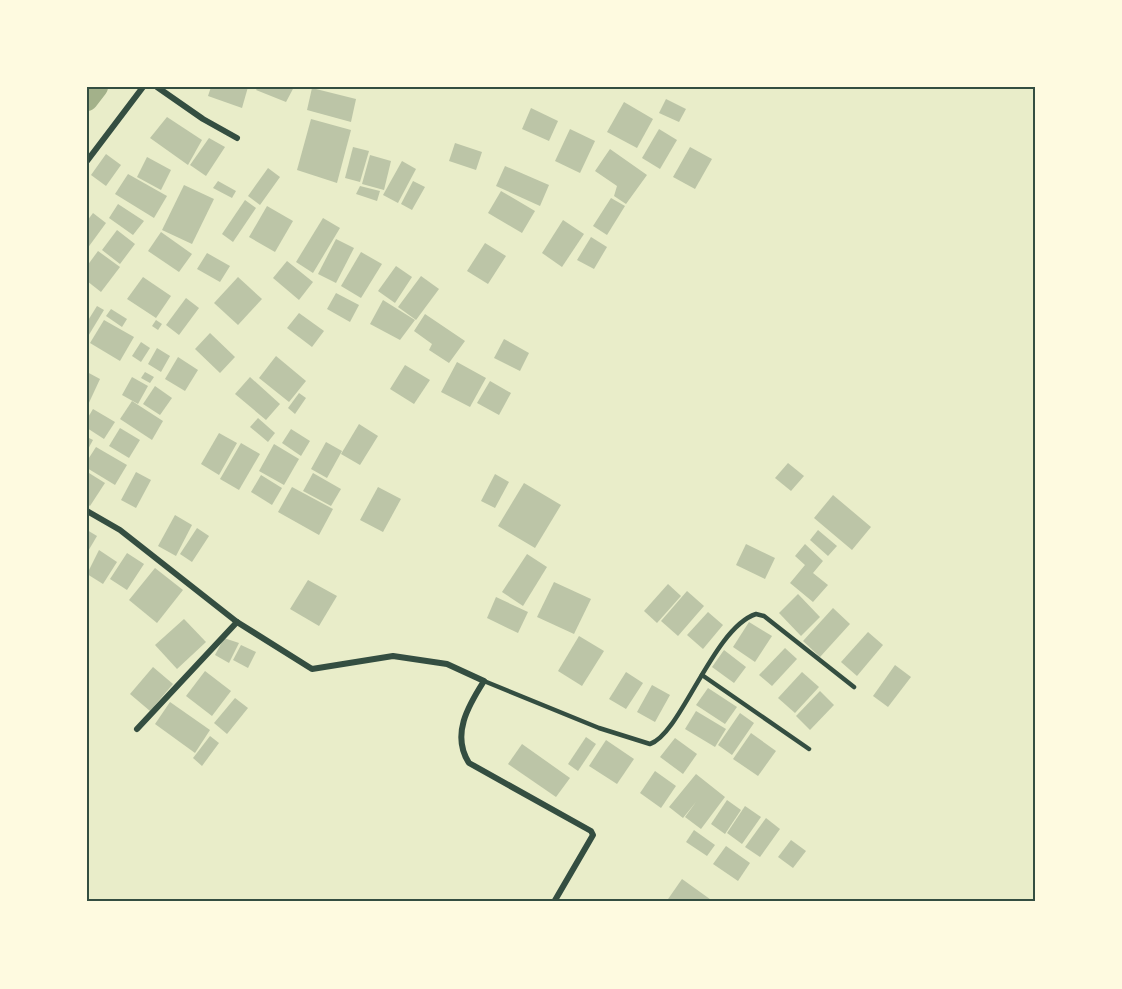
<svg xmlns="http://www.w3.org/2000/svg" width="1122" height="989" font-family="Rubik,sans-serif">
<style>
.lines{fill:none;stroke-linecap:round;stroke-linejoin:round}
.canal{stroke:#a3b18a;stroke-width:22}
.building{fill:#bcc5a7}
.service{stroke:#344e41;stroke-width:4.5}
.minor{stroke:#344e41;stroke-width:6}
.neatline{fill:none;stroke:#344e41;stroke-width:2}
</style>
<rect width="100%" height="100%" fill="#e9edc9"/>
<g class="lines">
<polyline class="canal" points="87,100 97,87"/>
</g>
<g class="building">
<polygon points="211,87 248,87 242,108 208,96"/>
<polygon points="258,87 294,87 286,102 256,90"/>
<polygon points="312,88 356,99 351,122 307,110"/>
<polygon points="666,99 686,109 679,122 659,113"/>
<polygon points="624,102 653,119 637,148 607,132"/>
<polygon points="531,108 558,121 549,141 522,129"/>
<polygon points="167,117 202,140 188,165 150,138"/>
<polygon points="311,119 351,130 337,183 297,170"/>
<polygon points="570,129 595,141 580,173 555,161"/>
<polygon points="659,129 677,140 660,169 642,158"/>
<polygon points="209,138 225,147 206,176 190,165"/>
<polygon points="455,143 482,152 476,170 449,161"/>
<polygon points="353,147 369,151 360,182 345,178"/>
<polygon points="690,147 712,159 695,189 673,177"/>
<polygon points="610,149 647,175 626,204 614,196 617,186 595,171"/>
<polygon points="106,154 121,165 106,186 91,175"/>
<polygon points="370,155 391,161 384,190 362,184"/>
<polygon points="147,157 171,170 161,190 137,177"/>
<polygon points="402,161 416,169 398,203 383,195"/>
<polygon points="505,166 549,185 540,206 496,186"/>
<polygon points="268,168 280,177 260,205 248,196"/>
<polygon points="128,174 167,196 154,218 115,194"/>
<polygon points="218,181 236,191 232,198 213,188"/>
<polygon points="413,181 425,187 412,210 401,204"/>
<polygon points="184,185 214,199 192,244 162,230"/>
<polygon points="360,186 380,191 377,201 356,194"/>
<polygon points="501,191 535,211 522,233 488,213"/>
<polygon points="611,198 625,206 607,235 593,226"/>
<polygon points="245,200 256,208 233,242 222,234"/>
<polygon points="118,204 144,221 133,235 109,218"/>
<polygon points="267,206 293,221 275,252 249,237"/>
<polygon points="93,213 106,223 87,249 87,221"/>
<polygon points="323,218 340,228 313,273 296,262"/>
<polygon points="563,220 584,234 562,267 542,253"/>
<polygon points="117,230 135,244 120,264 102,250"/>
<polygon points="161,232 192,254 179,272 148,251"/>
<polygon points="591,237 607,247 594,269 577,260"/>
<polygon points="336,239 354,248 336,283 318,274"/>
<polygon points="485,243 506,256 488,284 467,271"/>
<polygon points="98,251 120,267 101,292 87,281 87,266"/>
<polygon points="361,252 382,264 361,298 341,286"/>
<polygon points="207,253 230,266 220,282 197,269"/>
<polygon points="287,261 313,282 299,300 273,278"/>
<polygon points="396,266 412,277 395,303 378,291"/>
<polygon points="421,276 439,289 416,320 398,307"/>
<polygon points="143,277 171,296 156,318 127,299"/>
<polygon points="238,277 262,299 238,325 214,303"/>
<polygon points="336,293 359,305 350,322 327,309"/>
<polygon points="186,298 199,308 179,335 166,325"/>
<polygon points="383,300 415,320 400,340 370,324"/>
<polygon points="97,306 104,310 87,338 87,322"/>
<polygon points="111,309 127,319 122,327 106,316"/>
<polygon points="299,313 324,331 312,347 287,328"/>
<polygon points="425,314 465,341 449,363 429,350 432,344 414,331"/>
<polygon points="104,320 134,337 120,361 90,343"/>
<polygon points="156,320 162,324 158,330 152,326"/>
<polygon points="210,333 235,357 220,373 195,349"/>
<polygon points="504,339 529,353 520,371 494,358"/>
<polygon points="141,342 150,348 141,362 132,356"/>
<polygon points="157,348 170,356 161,372 148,364"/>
<polygon points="276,356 306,381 289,402 259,378"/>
<polygon points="178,357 198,370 185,391 165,379"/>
<polygon points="457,362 486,378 470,407 441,392"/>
<polygon points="405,365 430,380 414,404 390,389"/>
<polygon points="87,372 100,379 87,407"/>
<polygon points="145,372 154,377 150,383 141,378"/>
<polygon points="132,377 148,386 138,404 122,395"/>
<polygon points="250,377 280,404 266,420 235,394"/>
<polygon points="490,381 511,393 499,415 477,403"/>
<polygon points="155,386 172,398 160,415 143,404"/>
<polygon points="299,393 306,398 295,414 288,408"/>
<polygon points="132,401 163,421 152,440 120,419"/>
<polygon points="93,409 115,422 104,439 87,428 87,419"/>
<polygon points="258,418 275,433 268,442 250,427"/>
<polygon points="359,424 378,436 360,465 341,454"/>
<polygon points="120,428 140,440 129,458 109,446"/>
<polygon points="291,429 310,441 301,456 282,443"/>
<polygon points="219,433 237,443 219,475 201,464"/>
<polygon points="87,437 93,440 87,451"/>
<polygon points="326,442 342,451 327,478 311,469"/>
<polygon points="241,443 260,454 239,490 220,479"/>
<polygon points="274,444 299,459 284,485 259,471"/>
<polygon points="96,447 127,465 115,485 87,468 87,461"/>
<polygon points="788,463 804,476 791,491 775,478"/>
<polygon points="136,472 151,480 136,508 121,500"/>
<polygon points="89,473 105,483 90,506 87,504"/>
<polygon points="313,473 341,489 331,506 303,491"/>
<polygon points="495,474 509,482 495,508 481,501"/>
<polygon points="261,475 282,488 272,505 251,492"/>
<polygon points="524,483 561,505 535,548 498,526"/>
<polygon points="292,487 333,509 319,535 278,512"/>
<polygon points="378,487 401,499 383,532 360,520"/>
<polygon points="833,495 871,527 852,550 814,518"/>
<polygon points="175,515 192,525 176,556 158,546"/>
<polygon points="197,528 209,536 192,562 180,554"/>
<polygon points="87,530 97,536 87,553"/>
<polygon points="818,530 837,546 828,556 810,540"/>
<polygon points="746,544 775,558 765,579 736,565"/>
<polygon points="805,544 823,561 813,573 828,585 813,602 790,583 805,565 795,556"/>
<polygon points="99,550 117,562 103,584 87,574"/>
<polygon points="127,553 144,564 127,590 110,579"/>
<polygon points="527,554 547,567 523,606 502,592"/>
<polygon points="155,568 183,590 157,623 129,600"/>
<polygon points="308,580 337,596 319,626 290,609"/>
<polygon points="554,582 591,599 574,634 537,617"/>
<polygon points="668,584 681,596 657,623 644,611"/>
<polygon points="687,591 704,606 678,636 661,621"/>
<polygon points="798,594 820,617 801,636 779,613"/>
<polygon points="496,597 528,612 518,633 487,618"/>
<polygon points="833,608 850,624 820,657 803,641"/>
<polygon points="708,612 723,625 703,649 687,635"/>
<polygon points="184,619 206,642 177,669 155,645"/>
<polygon points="749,622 772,636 755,662 733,647"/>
<polygon points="868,632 883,645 857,676 841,662"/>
<polygon points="579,636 604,651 582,686 558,671"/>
<polygon points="224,638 239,643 229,663 215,655"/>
<polygon points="241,645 256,652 248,668 233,660"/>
<polygon points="785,648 797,659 772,686 759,675"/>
<polygon points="724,650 746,667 734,683 712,667"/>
<polygon points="895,665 911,677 888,707 873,696"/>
<polygon points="153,667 173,684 150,711 130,694"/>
<polygon points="205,671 231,691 212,716 186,696"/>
<polygon points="626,672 643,683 626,709 609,699"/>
<polygon points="802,672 819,687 795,713 778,698"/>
<polygon points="652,685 670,695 655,722 637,712"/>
<polygon points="708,688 737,707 725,724 696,705"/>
<polygon points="820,691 834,705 810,730 796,716"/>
<polygon points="235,698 248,708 227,734 214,723"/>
<polygon points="170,702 210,730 195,753 155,724"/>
<polygon points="696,711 726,729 715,747 685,729"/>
<polygon points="740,713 754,723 732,755 718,745"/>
<polygon points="751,733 776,751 758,776 733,759"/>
<polygon points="210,736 219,743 202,766 193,758"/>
<polygon points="586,737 596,744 578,771 568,764"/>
<polygon points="675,738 697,754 683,774 660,757"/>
<polygon points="606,740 634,759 617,784 589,766"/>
<polygon points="522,744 570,778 556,797 508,764"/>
<polygon points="655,771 676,786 661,808 640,793"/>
<polygon points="696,774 725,797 701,829 685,817 696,802 683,818 669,807"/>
<polygon points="727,800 741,810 725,834 711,824"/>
<polygon points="745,806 761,817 742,844 727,833"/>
<polygon points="766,818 780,829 760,857 745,847"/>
<polygon points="694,830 715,845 707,856 686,842"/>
<polygon points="791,840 806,851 793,868 778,857"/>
<polygon points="726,846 750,863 738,881 713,864"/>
<polygon points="682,879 714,902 666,902"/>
</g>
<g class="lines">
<g class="service">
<polyline points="702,675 809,749"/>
<path d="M484 681 599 728 650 744C681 734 713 628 756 614L764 616 854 687"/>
</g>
<g class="minor">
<polyline points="157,87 203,119 237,138"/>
<polyline points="87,161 143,87"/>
<path d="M87 511 120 530 237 622 312 669 393 656 447 664 484 681C468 706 451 735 469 763L591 831 593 835 554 902"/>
<polyline points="137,729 237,622"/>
</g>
</g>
<rect width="1122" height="989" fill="none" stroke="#fefae0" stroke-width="177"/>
<rect x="88" y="88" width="946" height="812" class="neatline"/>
</svg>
